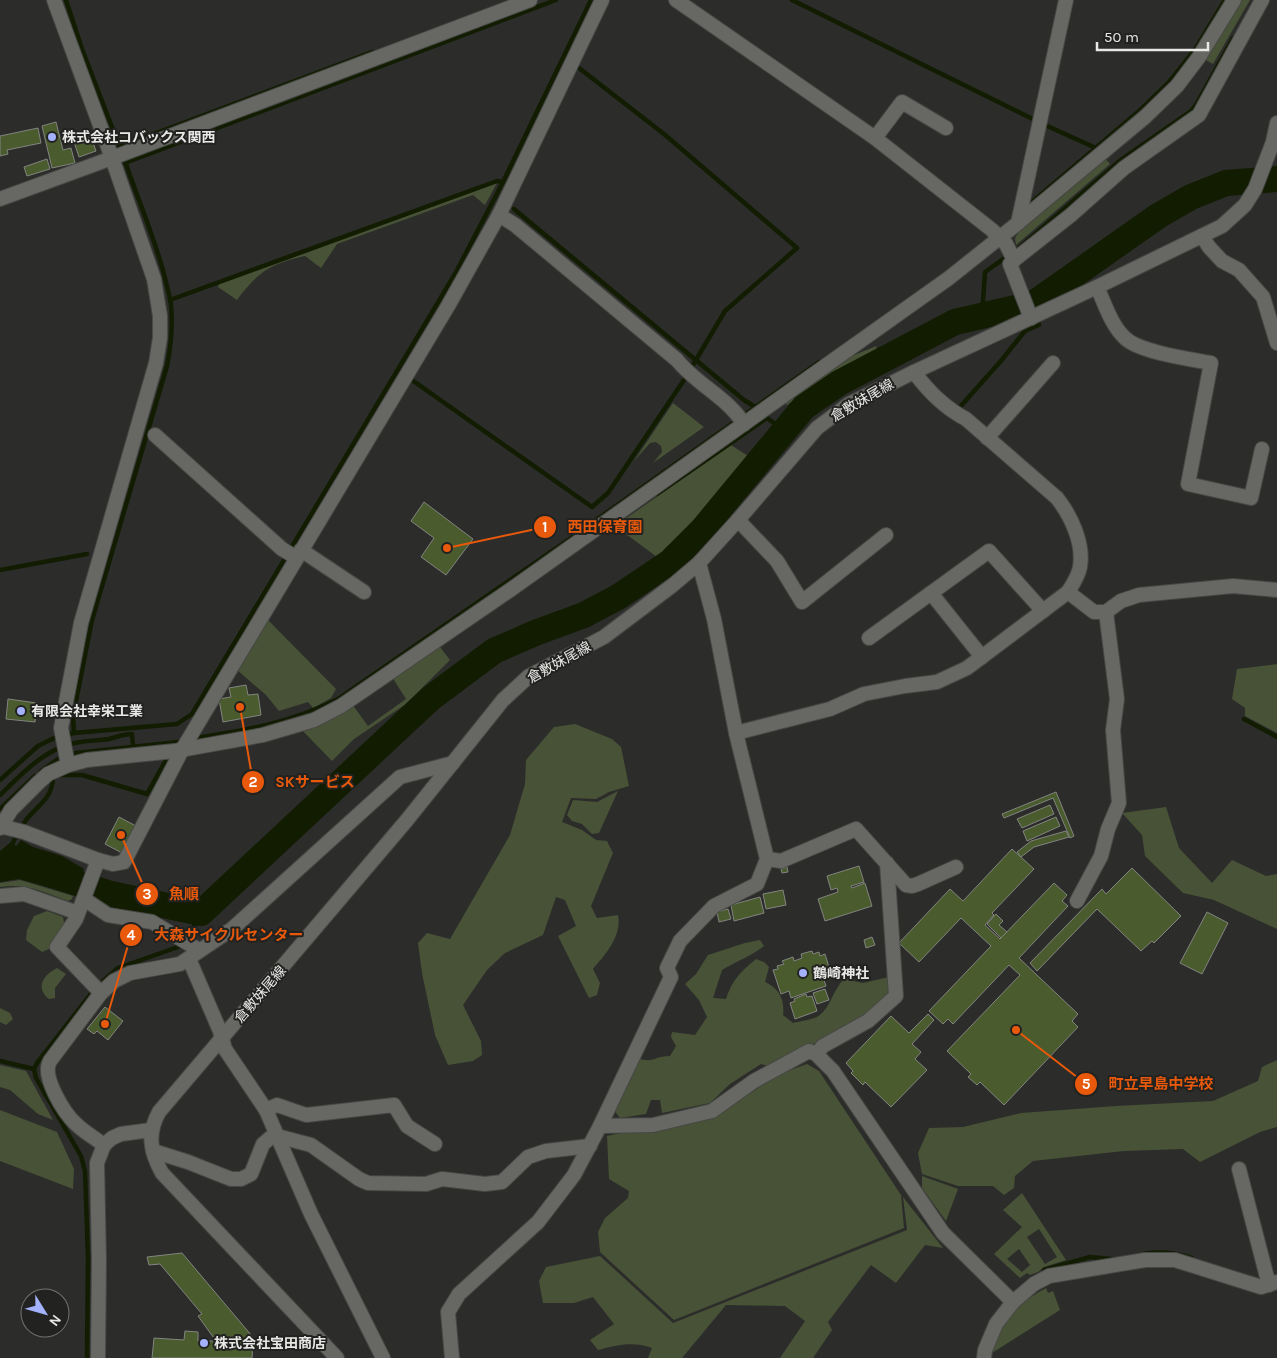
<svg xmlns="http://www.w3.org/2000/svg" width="1277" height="1358" font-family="Karla,'Noto Sans JP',sans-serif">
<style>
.green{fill:#475237;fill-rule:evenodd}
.water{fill:#111c00}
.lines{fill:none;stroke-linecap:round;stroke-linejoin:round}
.stream{stroke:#111c00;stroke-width:4.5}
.river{stroke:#111c00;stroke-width:26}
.building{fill:#4a5b2e;stroke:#828480}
.minor-casing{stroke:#474845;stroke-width:16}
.secondary-casing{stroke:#474845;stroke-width:16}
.minor{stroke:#676864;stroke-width:14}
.secondary{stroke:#676864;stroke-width:14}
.poi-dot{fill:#a4b1fc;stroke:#222320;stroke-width:2}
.labels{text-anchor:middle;stroke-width:4;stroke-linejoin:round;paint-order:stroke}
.poi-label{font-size:14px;font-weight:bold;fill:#e8e9e6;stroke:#222320;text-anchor:start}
.street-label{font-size:14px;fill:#e8e9e6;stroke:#222320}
.leader{fill:none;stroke:#e8590c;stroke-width:2}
.callout-dot{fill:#e8590c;stroke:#222320;stroke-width:2}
.mark-label{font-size:15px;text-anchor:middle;font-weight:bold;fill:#fff}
.callout-label{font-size:15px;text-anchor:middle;font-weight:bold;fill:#e8590c;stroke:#222320;stroke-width:4;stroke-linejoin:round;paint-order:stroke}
</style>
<rect width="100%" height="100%" fill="#2c2d2a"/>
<g class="green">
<polygon points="1240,0 1250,0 1213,64 1204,59"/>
<polygon points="1102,155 1110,164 1016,245 1015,238 1020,230"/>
<path d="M497 183 485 205 473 195 337 244 321 268 305 256C270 264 259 271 237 300L218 287 219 284Z"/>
<polygon points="876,346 877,350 820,381 787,405 784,403 845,359"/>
<polygon points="673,403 704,427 653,463 662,452 661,446 656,442 650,443 634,461"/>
<polygon points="731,445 748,456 692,524 657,557 615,526"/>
<polygon points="268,620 336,689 331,698 313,708 308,702 279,711 266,695 237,670"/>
<polygon points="435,647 440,647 450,660 406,704 354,739 332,761 300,728 352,704 368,726 406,699 392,677"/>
<polygon points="1277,664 1277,733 1245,716 1245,708 1232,699 1237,669"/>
<path d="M575 724 612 739 621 747 629 786 609 792 596 799 571 798 562 822 582 830 596 840 607 841 613 853 591 906 597 918 618 915C622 936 606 954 593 969L600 983 597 995 589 998 558 936 576 926 565 900 556 897 543 935 505 953 487 970 463 1005 481 1041 482 1055 473 1061 448 1065 435 1035 422 973 418 943 427 933 450 939 510 835 525 784 526 760 554 727Z"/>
<polygon points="618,791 599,833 592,834 582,824 572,821 567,815 573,800 597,802"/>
<polygon points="1166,807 1179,848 1212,883 1232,860 1266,876 1277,874 1277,929 1214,900 1183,893 1145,856 1142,835 1122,813"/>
<path d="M20 880 73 896 72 899 68 901C43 892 28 883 0 887V883Z"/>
<polygon points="47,911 63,917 65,927 49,949 42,952 26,940 27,930 34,916"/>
<path d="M760 940 764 946C753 955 735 962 722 970L713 998 726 999C732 980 741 971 756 959L764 962 769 967 765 982C779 988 785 1000 783 1015L793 1023C801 1021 813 1020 820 1015 831 1006 833 990 844 979L863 983 889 977 892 993 853 1026 813 1044 771 1067 761 1064 730 1084 710 1103 662 1113 660 1100H651L646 1114 620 1118 613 1109 637 1058C654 1064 654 1056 670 1056L676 1046 671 1037 672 1032 695 1035 707 1017 699 1000 685 984 696 974 708 955 745 943Z"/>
<path d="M57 968 66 974 55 988V998L49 999C35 988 43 975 57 968Z"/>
<polygon points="0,1008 10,1013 13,1019 6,1025 0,1022"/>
<polygon points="1277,1060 1277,1127 1260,1132 1200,1162 1183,1149 1124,1151 1033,1161 1015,1176 1014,1188 1004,1195 993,1186 958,1186 922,1174 918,1153 929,1128 963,1127 1021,1113 1116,1106 1213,1101 1258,1081 1262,1067"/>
<polygon points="807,1064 819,1071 901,1195 904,1228 674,1320 600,1252 598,1232 605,1218 628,1198 629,1191 609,1179 607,1136 724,1111 779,1074"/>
<polygon points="0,1065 26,1071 53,1120 38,1114 10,1090 0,1087"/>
<polygon points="0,1110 57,1132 74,1169 73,1189 0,1161"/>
<polygon points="922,1176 958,1189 946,1221 922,1188"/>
<path d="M1022 1193 1066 1260 1044 1267 1038 1272 1030 1275 1027 1273 1020 1278 994 1254 1022 1227 1003 1210ZM1039 1229 1057 1257 1045 1264 1027 1237ZM1019 1249 1030 1265 1022 1272 1007 1259Z"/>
<path d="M903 1197 943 1248 925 1245 896 1283 871 1265 828 1322 832 1330 813 1358H780L805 1321 785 1306 726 1305 682 1358H648L652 1348C633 1341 617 1345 598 1350L590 1340 614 1324 593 1297 574 1303H543L539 1281 546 1267 600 1256 673 1323 907 1230Z"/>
<path d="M1046 1288 1048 1293 1053 1291 1060 1310 992 1353C999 1323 1019 1302 1046 1288Z"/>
</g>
<polygon class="water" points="21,840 33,847 62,856 84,869 73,894 19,879 0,881 0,851 11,842 16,846"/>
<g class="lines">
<g class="stream">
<polyline points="66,0 82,49 120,148"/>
<polyline points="792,0 1045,125 1096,148"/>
<polyline points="119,147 372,52"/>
<polyline points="125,163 556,0"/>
<polyline points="1025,208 1138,112 1170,81 1196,48 1225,0"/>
<polyline points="514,209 744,400 755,407"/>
<polyline points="170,300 497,181 503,182"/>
<polyline points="982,316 985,272 1019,248 1122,159 1191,111 1196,105 1233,38"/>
<polyline points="412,380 592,507 608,493 684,380 725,311 797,248 664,134 579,68"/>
<polyline points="959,408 1000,362 1025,331 1039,325 1038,321"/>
<polyline points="657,494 767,418 785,431"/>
<polyline points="0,570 87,554"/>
<polyline points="1244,719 1277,737"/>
<path d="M74 733 73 716 92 620 167 366C171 346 173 326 171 305 170 296 167 287 165 278 155 238 138 200 125 161"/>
<path d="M196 738C248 730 290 723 338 699L568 540 819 362"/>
<polyline points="41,771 58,759 76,753 178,742"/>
<polyline points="0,780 38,746 52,739 74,733 177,724 192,714 455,274 503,182 591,0"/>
<path d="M0 795C21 775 41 752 71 744 83 740 97 741 109 739 117 737 123 734 132 734L133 746"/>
<polyline points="0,809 35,776"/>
<path d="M11 848C14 838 20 829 26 820 38 805 52 799 53 778L56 775H82L147 794 176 742"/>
<polyline points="190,933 201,913"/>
<polyline points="103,981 118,968 178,947"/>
<polyline points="0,1061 34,1069"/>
<path d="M1143 1254C1161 1251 1175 1252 1192 1258"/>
<polyline points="1044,1270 1090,1257 1111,1259"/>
<polyline points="87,1358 88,1258 85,1171 81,1156 36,1078 34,1069 37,1063 94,990"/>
</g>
<polyline class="river" points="0,869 21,865 111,894 201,913 431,698 494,651 535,633 584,615 618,597 670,562 702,530 804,407 839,383 955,322 1033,304 1158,216 1191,197 1226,183 1277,179"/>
</g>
<g class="building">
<polygon points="56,122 63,150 71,148 75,163 52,168 42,126"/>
<polygon points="38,128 41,143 7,150 8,154 0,156 0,136"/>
<polygon points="91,137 96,151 79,157 74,142"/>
<polygon points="47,159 50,169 27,176 24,167"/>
<polygon points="424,502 473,539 446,575 421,557 434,538 411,521"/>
<polygon points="246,685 248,695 258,694 261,715 223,722 219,699 231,697 229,688"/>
<polygon points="8,699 37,703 35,722 6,719"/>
<polygon points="1056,792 1074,836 1070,838 1053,798 1004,818 1002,814"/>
<polygon points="1050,805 1054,814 1022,828 1017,819"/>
<polygon points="119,817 136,826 122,853 105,844"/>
<polygon points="1056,817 1060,826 1027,841 1023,831"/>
<polygon points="1066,831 1069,837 1034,847 1021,857 1017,852 1031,841"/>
<polygon points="1012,849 1034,869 992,913 994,915 985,925 1000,939 1054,883 1067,895 1062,901 1068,906 1019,958 1078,1014 1072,1021 1078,1027 1004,1105 980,1082 977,1085 968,1077 971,1074 947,1051 1020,975 1009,965 953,1024 948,1019 943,1024 929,1011 991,946 961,918 919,962 899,943 950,889 963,901"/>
<polygon points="859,866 864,882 851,886 852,888 865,883 872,906 825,921 818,899 838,892 837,888 831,890 827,876"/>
<polygon points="787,867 788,872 782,873 781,869"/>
<polygon points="1132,868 1181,916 1154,943 1152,941 1141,951 1097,909 1037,971 1030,963 1102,889 1106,894"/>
<polygon points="783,890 786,905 766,909 763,894"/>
<polygon points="760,897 764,913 734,921 731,905"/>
<polygon points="728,909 731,919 719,922 717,912"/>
<polygon points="1207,912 1228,923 1202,974 1180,963"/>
<polygon points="996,914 1003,921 999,925 1007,932 1001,938 987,924"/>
<polygon points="872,937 875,945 866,948 864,940"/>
<polygon points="812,951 813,954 819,952 820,956 825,954 832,977 824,980 826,986 791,998 789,991 781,994 773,970 778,969 777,966 784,964 782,961 793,957 794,961 802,958 801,954"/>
<polygon points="825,989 829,1000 817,1004 813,993"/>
<polygon points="806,994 807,997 812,996 817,1011 795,1019 790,1003 795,1001 794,999"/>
<polygon points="105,1007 123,1021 108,1040 97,1031 94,1034 87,1029"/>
<polygon points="928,1014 934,1020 912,1044 921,1052 915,1059 927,1070 891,1107 865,1082 863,1085 851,1073 853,1071 846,1063 891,1016 909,1033"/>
<polygon points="182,1253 257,1342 253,1344 252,1358 152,1358 154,1338 184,1340 185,1331 198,1332 198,1341 216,1341 198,1316 202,1314 160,1264 149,1265 147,1257"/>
</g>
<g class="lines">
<defs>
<g id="minor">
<polyline points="54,0 112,158 154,279 160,316 160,338 156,363 81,623 61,728 68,765"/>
<polyline points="676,0 875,138 992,230 1006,244 1014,260 1010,264 1031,318"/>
<polyline points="875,138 902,102 946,128"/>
<polyline points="0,199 112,158 530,0"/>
<path d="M499 215 515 225 677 360C697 385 727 397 744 424"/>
<polyline points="1018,223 1145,117 1177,86 1199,57 1234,0"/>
<polyline points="1202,236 1209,247 1222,261 1239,270 1263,297 1277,343"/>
<polyline points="1014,260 1071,215 1124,168 1199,115 1262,0"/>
<path d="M1097 287C1105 304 1111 325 1125 338 1139 352 1190 359 1211 363L1188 484 1251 498 1262 449"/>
<polyline points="155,435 282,549 297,558"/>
<polyline points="987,438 1053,363"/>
<polyline points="738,520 777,561 802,602 886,535"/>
<polyline points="301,550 364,592"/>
<polyline points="1068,592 1094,612 1106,612 1121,601 1139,595 1233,586 1277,590"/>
<polyline points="931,593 982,657"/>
<polyline points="869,638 989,551 1043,611"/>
<path d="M736 733 830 709 864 694 905 686 937 682 967 668 1068 592C1073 584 1078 577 1080 567 1084 543 1071 516 1057 498L966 419C945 408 928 391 914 372"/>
<polyline points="0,826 24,832 98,860 113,864 124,862 182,750 448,306 499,215 602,0"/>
<polyline points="0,828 11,810 38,783 48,774 68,765 87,760 175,751 263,735 314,720 341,706 513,588 949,278 1018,223 1066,0"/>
<polyline points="767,859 781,861 856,829 906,885 912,886 918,884 956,867"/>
<polyline points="98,860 76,919 57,947 101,993"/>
<polyline points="0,896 24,894 78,913"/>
<polyline points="84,899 108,915 152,922 199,950"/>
<polyline points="1077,901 1101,856 1108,829 1119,803 1113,730 1117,699 1106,612"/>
<polyline points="189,959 220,1031 225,1049 266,1110 311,1214 383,1358"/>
<polyline points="816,1054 823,1046 868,1021 896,996 887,863"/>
<polyline points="266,1110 277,1105 306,1115 394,1105 407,1126 435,1144"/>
<polyline points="600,1126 653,1125 712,1111 754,1081 809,1051 816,1054 833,1071 943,1233 1013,1302"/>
<path d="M104 1145C95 1138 84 1132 76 1124 64 1113 41 1076 50 1061L101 993 114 981 130 973 180 964 232 929 400 777 453 763"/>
<polyline points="153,1151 188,1162 231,1179 241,1179 251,1174 263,1144 270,1138 277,1136 311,1145 359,1179 368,1183 426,1184 442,1179 485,1184 502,1182 528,1157 546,1151 590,1146"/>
<polyline points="1239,1169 1269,1285"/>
<polyline points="98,1358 99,1261 97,1163 104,1145 112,1138 121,1134 151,1130"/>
<polyline points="452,1358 448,1312 459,1294 538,1222 574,1175 600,1126 671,977 667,968 680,941 714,906 757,884 767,859 736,733 714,619 699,563"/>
<polyline points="984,1358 985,1350 996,1324 1013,1302 1034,1284 1049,1276 1145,1260 1175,1260 1261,1287 1277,1282"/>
</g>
<path id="secondary" d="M337 1358 162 1173C150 1151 147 1134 159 1112L407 820 503 700 529 676 604 637 673 585 699 563 738 520 817 428 849 404 914 372 1097 287 1222 226 1245 205 1255 189 1273 142 1277 123"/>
</defs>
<use href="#minor" class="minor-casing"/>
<use href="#secondary" class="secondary-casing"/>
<use href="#minor" class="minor"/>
<use href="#secondary" class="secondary"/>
</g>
<g class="poi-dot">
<circle cx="52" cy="137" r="5"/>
<circle cx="21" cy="711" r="5"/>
<circle cx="803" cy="973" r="5"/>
<circle cx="204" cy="1343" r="5"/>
</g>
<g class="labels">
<g class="poi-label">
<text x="62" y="142">株式会社コバックス関西</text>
<text x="31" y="716">有限会社幸栄工業</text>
<text x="813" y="978">鶴崎神社</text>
<text x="214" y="1348">株式会社宝田商店</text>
</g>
<g class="street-label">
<text transform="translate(862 400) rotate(-30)" y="5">倉敷妹尾線</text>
<text transform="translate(559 662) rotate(-29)" y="5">倉敷妹尾線</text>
<text transform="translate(260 994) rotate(-49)" y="5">倉敷妹尾線</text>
</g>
</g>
<path class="leader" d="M447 548L545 527M240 707L253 782M121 835L147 894M105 1024L131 935M1016 1030L1086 1084"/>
<g class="callout-dot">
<circle cx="447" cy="548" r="5"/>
<circle cx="240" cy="707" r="5"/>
<circle cx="121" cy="835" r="5"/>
<circle cx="105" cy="1024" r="5"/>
<circle cx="1016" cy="1030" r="5"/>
<circle cx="545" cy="527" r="12"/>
<circle cx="253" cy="782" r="12"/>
<circle cx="147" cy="894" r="12"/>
<circle cx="131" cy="935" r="12"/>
<circle cx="1086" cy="1084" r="12"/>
</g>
<g class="mark-label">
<text x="545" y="532">1</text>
<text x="253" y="787">2</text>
<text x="147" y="899">3</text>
<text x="131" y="940">4</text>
<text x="1086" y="1089">5</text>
</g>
<g class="callout-label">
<text x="605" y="532">西田保育園</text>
<text x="315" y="787">SKサービス</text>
<text x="184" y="899">魚順</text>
<text x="229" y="940">大森サイクルセンター</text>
<text x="1161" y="1089">町立早島中学校</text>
</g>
<g transform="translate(45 1313) rotate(127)"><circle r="24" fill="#222320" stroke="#71726f"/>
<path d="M0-4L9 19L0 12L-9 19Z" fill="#a4b1fc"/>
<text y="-8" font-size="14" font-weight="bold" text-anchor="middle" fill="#e8e9e6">N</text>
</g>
<path d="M1097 42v8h111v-8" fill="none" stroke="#e8e9e6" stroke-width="2.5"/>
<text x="1104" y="42" font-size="15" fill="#e8e9e6" stroke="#222320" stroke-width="4" paint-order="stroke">50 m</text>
</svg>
